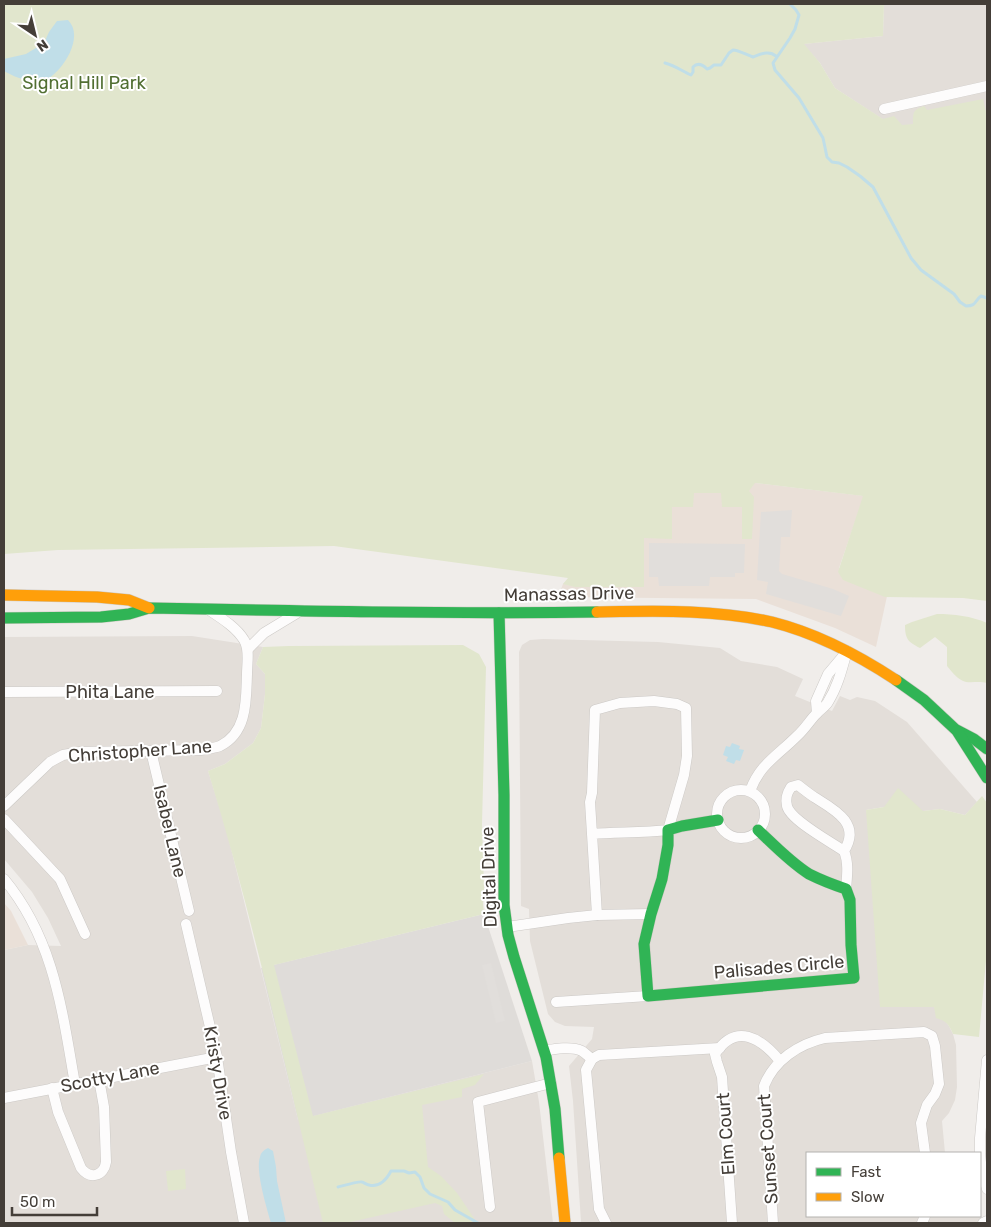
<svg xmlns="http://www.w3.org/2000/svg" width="991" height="1227" font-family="Rubik,sans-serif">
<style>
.residential{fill:#e3ded9}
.commercial{fill:#eae0d8}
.industrial{fill:#dfdcd9}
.green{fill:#e1e6cd}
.parking{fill:#e1dedb}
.water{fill:#c0dee8}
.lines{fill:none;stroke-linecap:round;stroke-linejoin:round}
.stream{stroke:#c0dee8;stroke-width:3}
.street-casing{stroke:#ccc9c6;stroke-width:11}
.fast-casing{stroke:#cec9c2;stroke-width:12}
.slow-casing{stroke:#cec9c2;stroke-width:12}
.street{stroke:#fdfcfc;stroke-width:10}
.fast{stroke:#30b455;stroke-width:11}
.slow{stroke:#ff9f0a;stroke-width:11}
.labels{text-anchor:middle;stroke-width:4;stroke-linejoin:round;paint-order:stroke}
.park-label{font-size:18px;fill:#516f32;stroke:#fff}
.street-label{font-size:18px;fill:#443e38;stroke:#fff}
</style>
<rect width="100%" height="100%" fill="#f0edea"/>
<g class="residential">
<polygon points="884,4 987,4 987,242 904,133 835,88 820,63 803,44 883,36"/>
<polygon points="192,636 263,647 256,664 265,674 265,694 261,728 253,743 225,764 208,771 226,828 298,1120 532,1061 539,1102 553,1223 4,1223 4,950 28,945 61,946 48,918 32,892 4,859 4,637"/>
<polygon points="543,639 658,642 720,648 741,661 777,667 803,679 795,696 832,711 840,696 850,700 857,697 875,701 907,722 977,802 965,815 940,809 923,811 884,807 866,810 934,1007 949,1026 953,1034 956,1045 957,1087 955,1100 949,1113 942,1121 945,1153 807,1153 807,1216 980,1216 986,1223 583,1223 581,1222 573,1101 569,1066 592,1039 594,1027 565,1026 555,1022 548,1014 530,941 529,909 521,906 519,652 522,645 530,640"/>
</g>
<g class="commercial">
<polygon points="755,483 864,496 839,568 889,587 876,647 835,628 756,599 558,597 563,584 623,530 699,484"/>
<polygon points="4,903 11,911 28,945 4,950"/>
</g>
<polygon class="industrial" points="484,914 532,1061 298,1120 261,968"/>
<g class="green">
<path d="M4 4H884L883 36 804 44 820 63 835 88 883 119 894 116 902 125 913 124C913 112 913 110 924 106L927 110 983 99 987 116V601L963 598 885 597 843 580 838 572 863 496 755 483 749 491 754 497 752 539H742V507H722L721 493H694L693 507H672V539L644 538V587H575L563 584 568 578 334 546 58 550 4 554Z"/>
<path d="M937 614C954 614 971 616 987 623V683C979 681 973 683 966 682 958 680 952 672 947 666V647L935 637 920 648C908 642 905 639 905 625L912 622Z"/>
<path d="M463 645 479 654 486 667 482 824 484 888 483 904 484 914 274 965 313 1116 484 1074 475 1085 462 1089V1097L422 1105 428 1167 441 1176 457 1193 474 1218 471 1223H455L444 1214 442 1206 435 1203 346 1223H323C286 1072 254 920 208 771L225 764 253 743 261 728 265 694V674L256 664 263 647 289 646Z"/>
<path d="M898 788 923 811 940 809 965 815 982 796 987 803V950L979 1037 953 1034C949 1025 947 1021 936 1018L934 1007H880L866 810 884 807Z"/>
<polygon points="185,1169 186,1189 168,1191 166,1171"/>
</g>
<g class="parking">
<polygon points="792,510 790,537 781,537 779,571 782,574 833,589 849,596 841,616 766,594 768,582 757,580 761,512"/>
<polygon points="649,543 745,544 744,573 735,573 735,577 710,577 709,586 659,586 658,577 649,577"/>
<polygon points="491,963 505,1021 496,1023 482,965"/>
</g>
<g class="water">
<path d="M68 20C85 37 63 71 46 80 34 85 14 77 4 71V59L26 54 44 43 49 32 57 21Z"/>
<polygon points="732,743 740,746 739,749 744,750 740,761 736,760 734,764 726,761 728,757 723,755 726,746 730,747"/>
<path d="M268 1148 273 1151 276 1167 277 1181 286 1223H271C267 1209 255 1170 260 1157 261 1152 264 1150 268 1148Z"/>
</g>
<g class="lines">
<g class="stream">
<path d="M790 4 796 10 799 15 795 29 790 38 773 63 775 70 799 98 823 138 827 157 832 162 839 163 847 167 860 176 873 187 911 258 921 270 954 294 960 302 966 306C977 306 974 301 981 296L987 298"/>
<path d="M665 63C674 65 682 71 691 75L693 72V67C698 62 703 65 707 69L710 68 714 65H721L729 53 733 50C738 50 747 55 753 57 761 54 769 50 776 56"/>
<path d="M338 1187C342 1186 359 1181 362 1182 363 1182 367 1185 369 1185 379 1188 387 1179 391 1171H404L409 1173 415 1172 420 1177 424 1188 430 1194 448 1202 455 1210 478 1223"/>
</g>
<defs>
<g id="street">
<polyline points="884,109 987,86"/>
<polyline points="248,649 264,633 297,613"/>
<polyline points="4,692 217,691"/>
<polyline points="817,713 816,701 828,674 844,655"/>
<polyline points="151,751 189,911"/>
<circle cx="741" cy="814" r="24"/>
<path d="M750 791C760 764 777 756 797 736 805 729 810 720 817 713 821 709 826 706 828 702 838 686 842 669 847 651"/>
<path d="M4 806 50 762 63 755 80 752 201 750C207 749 215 748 220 746 248 732 246 699 247 674 247 663 250 649 244 640 236 627 221 618 209 610"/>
<polyline points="4,819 60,879 85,934"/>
<path d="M592 834C617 832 643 833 668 830L684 775 687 756 686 708 677 704 654 701 620 703 595 710 592 793 590 802 592 834 597 915"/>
<path d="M844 851C862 823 833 809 814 797 808 793 803 789 798 785L791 787C787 793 785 798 787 806 790 820 831 842 844 851 849 863 847 877 846 889"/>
<path d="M4 879C54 939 62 1010 75 1084"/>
<polyline points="186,924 217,1057 231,1152 244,1223"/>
<polyline points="507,927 568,918 597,915 651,914"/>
<polyline points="556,1002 648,996"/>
<path d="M544 1051C555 1049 571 1046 582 1051 585 1053 589 1057 592 1059"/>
<polyline points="987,1060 980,1138 980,1153 982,1172 987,1189"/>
<path d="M52 1088 58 1112 81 1168C90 1180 104 1176 106 1162L104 1107 99 1079"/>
<polyline points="4,1098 217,1057"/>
<polyline points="490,1207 478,1102 551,1083"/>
<polyline points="606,1223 599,1209 586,1070 592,1059 599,1055 720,1048"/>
<path d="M732 1223 722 1077 717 1062 715 1054C736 1022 761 1038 780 1061"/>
<path d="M773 1223 764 1086C774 1060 799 1044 825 1038L924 1032 932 1036 935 1046 939 1084 935 1094 927 1105 921 1123 925 1153"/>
<polyline points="922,1223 925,1216"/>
<polyline points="983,1223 987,1221"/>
</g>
<g id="fast">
<polyline points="499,613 504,795 504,905 508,935 514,957 546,1057 555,1109 559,1158"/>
<path d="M4 618 101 617 129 614 149 608C298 611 447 614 597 612"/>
<polyline points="896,680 924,700 955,729 974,739 987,749"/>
<polyline points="957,731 987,778"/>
<path d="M718 820 682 826 668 830V845L662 879 651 914 644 944 648 996 854 978 851 945 850 900 846 889C834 885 821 880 809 874 790 862 774 845 758 830"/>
</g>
<g id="slow">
<polyline points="4,595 97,597 129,600 149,608"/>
<path d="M597 612C655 611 714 609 772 622 816 633 858 655 896 680"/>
<polyline points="559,1158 565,1223"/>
</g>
</defs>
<use href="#street" class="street-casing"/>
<use href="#fast" class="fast-casing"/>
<use href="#slow" class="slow-casing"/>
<use href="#street" class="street"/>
<use href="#fast" class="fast"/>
<use href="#slow" class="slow"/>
</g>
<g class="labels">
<g class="park-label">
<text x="84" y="89">Signal Hill Park</text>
</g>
<g class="street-label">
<text transform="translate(569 594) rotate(-1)" y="6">Manassas Drive</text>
<text x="110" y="698">Phita Lane</text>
<text transform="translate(140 751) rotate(-4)" y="6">Christopher Lane</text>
<text transform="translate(170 831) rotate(77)" y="6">Isabel Lane</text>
<text transform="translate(489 877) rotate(-92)" y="6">Digital Drive</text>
<text transform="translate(779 967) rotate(-5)" y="6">Palisades Circle</text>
<text transform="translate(218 1073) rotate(80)" y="6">Kristy Drive</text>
<text transform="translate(110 1077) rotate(-11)" y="6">Scotty Lane</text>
<text transform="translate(726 1134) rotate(-94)" y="6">Elm Court</text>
<text transform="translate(768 1149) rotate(-94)" y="6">Sunset Court</text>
</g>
</g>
<rect width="991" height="1227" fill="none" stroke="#443e38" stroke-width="10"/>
<rect x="806" y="1152" width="175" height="65" fill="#ffffff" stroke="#b4b2af"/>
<rect x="816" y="1168" width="25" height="8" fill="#30b455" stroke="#b4b2af"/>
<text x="851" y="1177" font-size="15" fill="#443e38">Fast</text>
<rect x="816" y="1193" width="25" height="8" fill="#ff9f0a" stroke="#b4b2af"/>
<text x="851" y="1202" font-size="15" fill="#443e38">Slow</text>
<g transform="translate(35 35) rotate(145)" stroke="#ffffff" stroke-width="4" paint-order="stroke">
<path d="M0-4L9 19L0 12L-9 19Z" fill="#443e38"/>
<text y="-8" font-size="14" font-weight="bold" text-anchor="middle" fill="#443e38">N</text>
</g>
<path d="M12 1207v8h85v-8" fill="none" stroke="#443e38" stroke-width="2.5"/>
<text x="20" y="1207" font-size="15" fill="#443e38" stroke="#ffffff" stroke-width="4" paint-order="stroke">50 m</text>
</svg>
